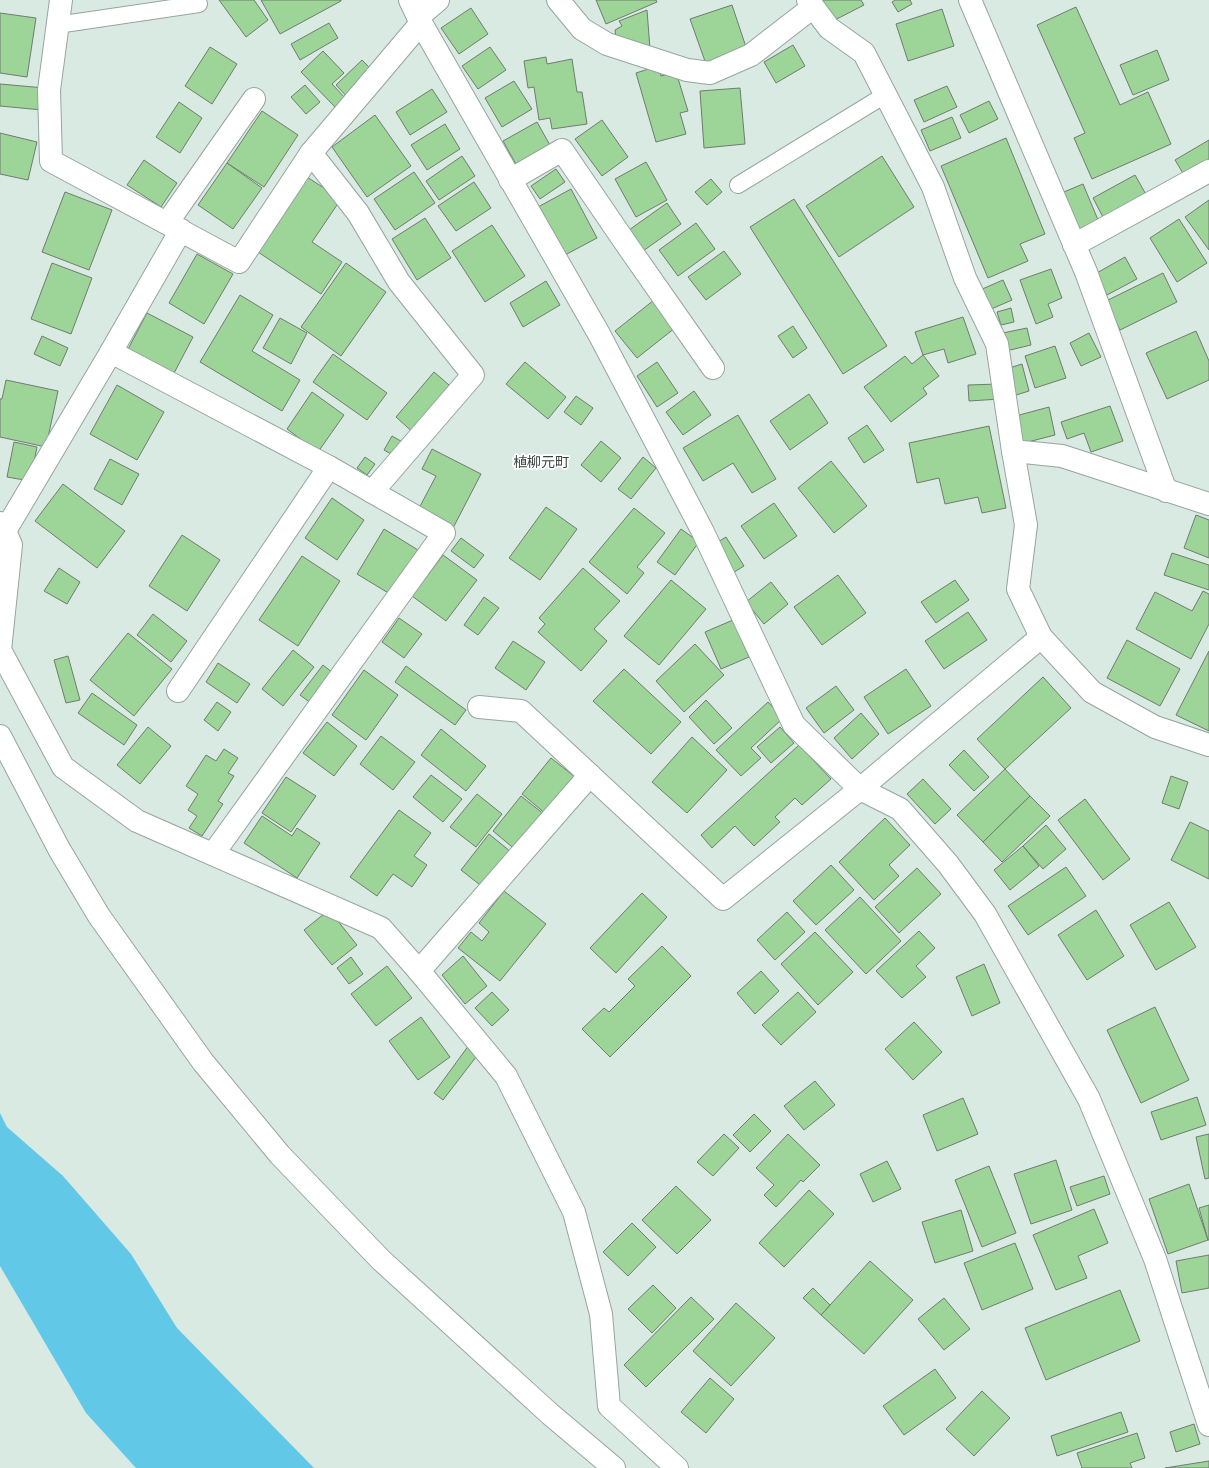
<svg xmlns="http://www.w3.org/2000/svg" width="1209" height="1468" font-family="'PT Serif','Noto Sans JP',serif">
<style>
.water{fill:#62c8e8}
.building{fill:#9cd597;stroke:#717b70}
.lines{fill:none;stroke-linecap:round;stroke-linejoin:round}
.lane-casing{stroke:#95a59f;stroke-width:18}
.street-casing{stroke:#95a59f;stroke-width:24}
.secondary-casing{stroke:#95a59f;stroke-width:24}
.lane{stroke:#fff;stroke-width:16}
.street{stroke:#fff;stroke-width:22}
.secondary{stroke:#fff;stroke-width:22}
.labels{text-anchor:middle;stroke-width:3.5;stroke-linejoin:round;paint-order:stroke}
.quarter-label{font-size:14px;fill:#384640;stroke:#fff}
</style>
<rect width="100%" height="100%" fill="#d9eae3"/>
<polygon class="water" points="0,1113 7,1127 63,1176 131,1254 177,1328 314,1468 136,1468 86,1413 0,1266"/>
<g class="building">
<polygon points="219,0 254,0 268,20 246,37"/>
<polygon points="261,0 341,0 341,1 280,34"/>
<polygon points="596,0 656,0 657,2 606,24"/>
<polygon points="820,0 861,0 864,5 831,22"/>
<polygon points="895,0 910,0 912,4 898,12 892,2"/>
<polygon points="732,5 747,50 706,64 690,19"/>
<polygon points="1076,7 1120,105 1148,92 1171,144 1092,179 1074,138 1085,133 1037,25"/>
<polygon points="471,8 488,34 459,54 441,28"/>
<polygon points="942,9 954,46 908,61 896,24"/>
<polygon points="647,10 650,49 616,39 615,30 622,26 619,21"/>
<polygon points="0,13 36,18 27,77 0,73"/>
<polygon points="329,23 338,38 300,60 291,44"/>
<polygon points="793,45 805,66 776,83 764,62"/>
<polygon points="210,47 237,64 212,104 185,86"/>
<polygon points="490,47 506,70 478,89 462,66"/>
<polygon points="1157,50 1169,80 1133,95 1120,65"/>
<polygon points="323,51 344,73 332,84 347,100 337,109 301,72"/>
<polygon points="546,57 547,64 572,59 577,92 582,92 587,124 552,129 550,118 539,120 534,87 528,88 524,61"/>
<polygon points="362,60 375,73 349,99 336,85"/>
<polygon points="658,66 661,76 676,72 688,111 680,113 686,134 656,142 636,73"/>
<polygon points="514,81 532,109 502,127 485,98"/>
<polygon points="0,84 45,88 42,110 0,106"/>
<polygon points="305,85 320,102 306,114 291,97"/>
<polygon points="947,86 957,107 924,122 914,100"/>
<polygon points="740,88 745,144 704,148 700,91"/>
<polygon points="432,89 447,112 410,135 396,112"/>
<polygon points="989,101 998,119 969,133 960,115"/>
<polygon points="179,102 202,118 180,153 156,137"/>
<polygon points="262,111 298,135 264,187 227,163"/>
<polygon points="375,115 411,166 367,197 332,147"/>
<polygon points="952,117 961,138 930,151 921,130"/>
<polygon points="602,120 628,157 602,176 575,139"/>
<polygon points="537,122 551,147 517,166 503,141"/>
<polygon points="445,124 460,149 427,170 411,145"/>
<polygon points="0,133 37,142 28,180 0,174"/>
<polygon points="1006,138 1045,234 1020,244 1028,261 988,278 941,166"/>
<polygon points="1209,140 1209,166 1187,180 1175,160"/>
<polygon points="462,156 475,176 439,200 426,181"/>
<polygon points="882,156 914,207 839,257 806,206"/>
<polygon points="144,160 177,183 161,207 127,185"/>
<polygon points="646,162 667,200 636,217 615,179"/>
<polygon points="227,163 262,188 233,229 198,205"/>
<polygon points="556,169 565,182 540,199 531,186"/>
<polygon points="414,172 435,203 395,230 374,199"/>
<polygon points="1135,175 1148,198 1105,221 1093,198"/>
<polygon points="307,177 341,199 312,242 342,262 321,294 258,252"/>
<polygon points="711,179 722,192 707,205 695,192"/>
<polygon points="474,182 491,208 456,231 438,206"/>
<polygon points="1083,184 1101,227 1077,237 1059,194"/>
<polygon points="571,189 597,238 565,255 538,207"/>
<polygon points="65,192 112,210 89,270 42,252"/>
<polygon points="794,199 887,346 843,374 750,227"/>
<polygon points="1209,200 1209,250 1185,217"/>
<polygon points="667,203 681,224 643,251 629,230"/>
<polygon points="425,218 451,258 417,280 392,239"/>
<polygon points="1179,219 1207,263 1177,282 1150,238"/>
<polygon points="696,223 715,249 678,276 659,250"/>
<polygon points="492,225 525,276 485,302 452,251"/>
<polygon points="724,251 741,274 706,300 688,277"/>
<polygon points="197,254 233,274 204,324 169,303"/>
<polygon points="1125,257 1137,279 1107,295 1095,274"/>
<polygon points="52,263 92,278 71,334 31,319"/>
<polygon points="346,263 386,292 341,356 301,327"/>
<polygon points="1051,269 1062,298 1048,304 1053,317 1036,324 1020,280"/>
<polygon points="1163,273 1177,302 1120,330 1106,301"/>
<polygon points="1003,280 1012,300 989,310 980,290"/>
<polygon points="546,281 560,305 523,327 510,303"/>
<polygon points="240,295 273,315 252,351 300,380 282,411 200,362"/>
<polygon points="654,300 675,328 637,358 615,331"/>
<polygon points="1011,308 1014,322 1001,325 997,312"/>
<polygon points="147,313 193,337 173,375 127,351"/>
<polygon points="963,317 976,354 948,363 944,349 923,355 915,332"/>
<polygon points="280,318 307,333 291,364 263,348"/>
<polygon points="793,326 807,348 793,358 778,336"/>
<polygon points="1027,328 1031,345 1002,352 998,334"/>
<polygon points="1196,331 1209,361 1209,380 1167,399 1146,353"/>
<polygon points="1089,333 1101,357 1081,366 1070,343"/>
<polygon points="42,336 68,348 60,366 34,354"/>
<polygon points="1055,346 1066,378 1035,388 1025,356"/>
<polygon points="333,354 387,393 367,420 313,382"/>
<polygon points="923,355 939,376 923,388 927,394 891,422 864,387 905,356 912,364"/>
<polygon points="525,362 566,397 548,419 506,384"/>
<polygon points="657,362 678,393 657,407 637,376"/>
<polygon points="1022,364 1029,391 1013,396 1006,369"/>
<polygon points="434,372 456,391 417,436 396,417"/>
<polygon points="6,380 58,391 46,447 0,437 0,399 2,399"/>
<polygon points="999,384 1000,399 969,401 968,385"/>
<polygon points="117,385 164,412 137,460 90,434"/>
<polygon points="694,391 711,415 683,435 666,412"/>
<polygon points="312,392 344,415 318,452 287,429"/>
<polygon points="809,394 828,423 790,450 770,421"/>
<polygon points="576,396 593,408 581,425 564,412"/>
<polygon points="1110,406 1123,441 1091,452 1084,433 1067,439 1061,422"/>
<polygon points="1049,407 1055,435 1020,444 1012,417"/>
<polygon points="738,415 776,479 752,493 733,463 703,481 683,448"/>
<polygon points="867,425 884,450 864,463 848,438"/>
<polygon points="989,426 1006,508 982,513 978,497 945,504 939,478 917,483 909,443"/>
<polygon points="392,436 406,444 398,458 384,450"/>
<polygon points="601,441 621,458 601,482 581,465"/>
<polygon points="14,442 37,447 30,481 7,477"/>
<polygon points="432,449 481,474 452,530 417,512 436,476 422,469"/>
<polygon points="365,457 375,464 367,475 357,468"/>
<polygon points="643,457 656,468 631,499 618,489"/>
<polygon points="110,459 139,474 122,505 94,489"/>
<polygon points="831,461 867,506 834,533 798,488"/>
<polygon points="63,484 125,531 97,568 35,521"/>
<polygon points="332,498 364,520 337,560 305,538"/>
<polygon points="774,503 797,536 764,559 741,526"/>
<polygon points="546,507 577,529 540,580 509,558"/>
<polygon points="634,508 665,533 637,567 644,573 627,594 589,562"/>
<polygon points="1196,515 1209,520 1209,558 1184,548"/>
<polygon points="384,529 418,550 390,594 357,574"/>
<polygon points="681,529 699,542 675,575 657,562"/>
<polygon points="182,535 220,560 187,611 149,586"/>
<polygon points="726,537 744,566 731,574 713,545"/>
<polygon points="461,538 484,555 474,568 451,551"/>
<polygon points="1172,553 1209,565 1209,590 1164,575"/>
<polygon points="443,555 477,580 446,621 412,596"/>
<polygon points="302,556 340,581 298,646 259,620"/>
<polygon points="59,568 80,582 67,604 44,591"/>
<polygon points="583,568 620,601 594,629 607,641 581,671 538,632 545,624 539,618"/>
<polygon points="838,575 866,613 822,645 794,607"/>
<polygon points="671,580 706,609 659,665 624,636"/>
<polygon points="955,580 969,600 936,623 921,602"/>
<polygon points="771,582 788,604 764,624 746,602"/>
<polygon points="1203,591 1209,594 1209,624 1191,659 1136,629 1155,592 1192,611"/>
<polygon points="484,597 499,608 478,635 464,625"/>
<polygon points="968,612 987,640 944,669 925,641"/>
<polygon points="153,614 187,641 171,662 137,635"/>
<polygon points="399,618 422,634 404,658 382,642"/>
<polygon points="733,620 749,657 721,669 705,632"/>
<polygon points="128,633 172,669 134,716 90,680"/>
<polygon points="1127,640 1180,669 1160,706 1107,678"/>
<polygon points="513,641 545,662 526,690 495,668"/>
<polygon points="695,644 724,675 684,712 656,681"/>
<polygon points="293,650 314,667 283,706 262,689"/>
<polygon points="1209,651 1209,731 1176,715"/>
<polygon points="68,656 80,700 66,703 54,660"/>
<polygon points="218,663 250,684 237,703 206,682"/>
<polygon points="323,665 338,677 316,707 300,695"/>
<polygon points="406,666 466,710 455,725 395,682"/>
<polygon points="624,669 681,722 651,754 593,701"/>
<polygon points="906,669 931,706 888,734 864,697"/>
<polygon points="364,670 398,695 366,740 332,715"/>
<polygon points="1043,677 1071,708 1005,769 977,739"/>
<polygon points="836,686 854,710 824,733 806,708"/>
<polygon points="92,693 137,725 124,745 78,713"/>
<polygon points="706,700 732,728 714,744 689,717"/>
<polygon points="217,702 231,712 218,731 204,720"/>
<polygon points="768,702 783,718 751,748 761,758 741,776 716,750"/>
<polygon points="861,713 879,734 852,759 834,738"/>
<polygon points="327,722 357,746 334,776 303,753"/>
<polygon points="148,727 171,746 140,784 117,765"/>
<polygon points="780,727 794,743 771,763 757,747"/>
<polygon points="441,729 486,766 466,791 421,755"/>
<polygon points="381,736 415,762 393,790 360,764"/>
<polygon points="692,737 727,770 687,813 652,782"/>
<polygon points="799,745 831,779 802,805 795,798 775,817 780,822 754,846 735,826 712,848 701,835"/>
<polygon points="224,749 238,758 228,773 234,776 218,801 223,804 202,836 189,828 197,816 188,810 198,794 186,786 206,755 216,761"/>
<polygon points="964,750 989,777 974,791 949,765"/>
<polygon points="551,758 575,777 546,814 522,794"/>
<polygon points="1005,769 1030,796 983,842 957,815"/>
<polygon points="431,775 462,799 443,822 413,797"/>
<polygon points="1171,776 1188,782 1179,809 1162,803"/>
<polygon points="286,777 316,796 291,832 262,813"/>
<polygon points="923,779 951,809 935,824 907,794"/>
<polygon points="477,794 502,814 476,847 450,827"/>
<polygon points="521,796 545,815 517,851 493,831"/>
<polygon points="1030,796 1050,816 1002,862 983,842"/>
<polygon points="1085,799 1130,859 1103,880 1058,820"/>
<polygon points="399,810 431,833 414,856 427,865 412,887 393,874 377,896 350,877"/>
<polygon points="262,816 292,836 297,828 320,843 297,878 244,843"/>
<polygon points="885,818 910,845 889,865 899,876 874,900 839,862"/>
<polygon points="1190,822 1209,831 1209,879 1171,860"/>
<polygon points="1046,825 1066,849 1043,869 1023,846"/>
<polygon points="489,834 511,852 484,888 461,870"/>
<polygon points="1023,846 1039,866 1010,890 994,870"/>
<polygon points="831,865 854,890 816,925 793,901"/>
<polygon points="1066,867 1086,896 1028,935 1008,906"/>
<polygon points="917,868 941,894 899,933 875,907"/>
<polygon points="504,891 546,924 500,981 458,948 471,932 482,941 489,932 479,923"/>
<polygon points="642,893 667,917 616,973 590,948"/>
<polygon points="860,897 901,941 866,974 825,930"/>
<polygon points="1169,902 1196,947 1156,970 1130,925"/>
<polygon points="329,910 357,945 332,965 304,930"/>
<polygon points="1096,910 1124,956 1087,980 1058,935"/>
<polygon points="787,912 805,932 775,960 757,940"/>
<polygon points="919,931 935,948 916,966 926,977 902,998 876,971"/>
<polygon points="815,932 853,972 818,1005 781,964"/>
<polygon points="662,946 691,976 610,1057 582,1029 604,1008 609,1012 635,986 628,979"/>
<polygon points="463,956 487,986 465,1004 442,975"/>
<polygon points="351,957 363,974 349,984 337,968"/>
<polygon points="984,964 1000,1003 972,1016 956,977"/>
<polygon points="387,966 412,998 376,1026 351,994"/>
<polygon points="761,971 779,991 755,1014 737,993"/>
<polygon points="492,992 509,1010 492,1026 475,1008"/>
<polygon points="798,992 816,1012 781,1045 762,1025"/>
<polygon points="1155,1007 1189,1080 1141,1103 1107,1030"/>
<polygon points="421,1017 450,1057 418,1080 389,1041"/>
<polygon points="914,1022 942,1052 913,1080 885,1049"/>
<polygon points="469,1045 479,1053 443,1100 434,1093"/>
<polygon points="815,1081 835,1105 804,1130 784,1106"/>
<polygon points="1197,1097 1206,1125 1161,1140 1151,1112"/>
<polygon points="963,1098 978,1134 937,1151 923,1115"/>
<polygon points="754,1114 771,1131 750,1152 733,1135"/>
<polygon points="724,1134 739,1148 713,1176 697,1162"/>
<polygon points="788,1134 820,1165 803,1182 801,1180 776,1207 764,1195 774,1185 756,1168"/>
<polygon points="1209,1134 1209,1178 1205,1179 1196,1137"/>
<polygon points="1056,1160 1072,1210 1031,1224 1014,1174"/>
<polygon points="887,1161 901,1189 873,1202 860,1174"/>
<polygon points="989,1166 1016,1233 982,1247 955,1180"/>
<polygon points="1104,1176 1110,1194 1077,1206 1070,1187"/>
<polygon points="1189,1184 1208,1240 1168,1254 1149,1199"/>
<polygon points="676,1186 711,1220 677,1254 642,1220"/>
<polygon points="809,1190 834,1214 784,1267 759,1243"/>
<polygon points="1209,1205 1209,1240 1208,1240 1199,1208"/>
<polygon points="1094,1209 1108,1243 1078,1256 1087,1278 1056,1290 1033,1235"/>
<polygon points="961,1210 973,1251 935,1263 922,1222"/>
<polygon points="632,1223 656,1247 628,1276 603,1252"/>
<polygon points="1015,1243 1033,1289 982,1310 964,1263"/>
<polygon points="1209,1255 1209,1288 1182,1293 1176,1261"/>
<polygon points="870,1261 913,1300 864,1354 821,1315"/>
<polygon points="653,1285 676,1308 652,1333 628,1309"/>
<polygon points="813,1288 830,1305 821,1315 803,1298"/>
<polygon points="1120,1290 1140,1341 1046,1380 1025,1328"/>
<polygon points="691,1297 714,1319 646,1387 624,1365"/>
<polygon points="944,1298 970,1329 944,1350 918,1319"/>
<polygon points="736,1303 775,1338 731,1386 693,1351"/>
<polygon points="935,1369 956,1398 904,1435 883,1406"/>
<polygon points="710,1378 734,1399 706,1433 681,1412"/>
<polygon points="982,1391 1010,1418 974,1456 946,1429"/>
<polygon points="1121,1412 1128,1432 1057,1456 1051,1436"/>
<polygon points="1194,1424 1200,1444 1176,1452 1170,1432"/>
<polygon points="1137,1433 1145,1458 1130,1463 1132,1468 1082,1468 1077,1453"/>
<polygon points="1209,1461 1209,1468 1165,1468"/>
</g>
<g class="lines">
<defs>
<g id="lane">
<polyline points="57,25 199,4"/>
<polyline points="738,185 885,95"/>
</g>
<g id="street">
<polyline points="61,0 49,90 51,161 239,262 311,153 421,23"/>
<polyline points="410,0 421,23 599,334 703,532 794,725 860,789 900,809 948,864 985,914 1089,1099 1155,1259 1209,1425"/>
<polyline points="558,0 582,29 607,44 687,70 710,73 751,55 813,7"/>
<polyline points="808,0 829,28 864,53 933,187 965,278 997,344 1013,451 1026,525 1018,589 1041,637 1092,692 1155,727 1209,745"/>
<polyline points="970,0 1086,272 1166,491"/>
<polyline points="418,17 438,0"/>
<polyline points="311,153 358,213 399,282 473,375 372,492"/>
<polyline points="510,180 562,150 629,248 713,368"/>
<polyline points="167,223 254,99"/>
<polyline points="1074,245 1209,171"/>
<polyline points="111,352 329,467 444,533 213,854"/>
<polyline points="1013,451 1062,456 1209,504"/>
<polyline points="0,523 5,531 11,545 0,650 63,767 137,821 381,928 419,971 506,1076 574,1212 601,1314 609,1406 677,1468"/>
<polyline points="5,531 111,352 181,230"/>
<polyline points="178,691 329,467"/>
<polyline points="479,707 521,711 723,899 860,789 1041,637"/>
<polyline points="419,971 590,775"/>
</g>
<polyline id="secondary" points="0,736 59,849 99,916 203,1062 280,1155 381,1260 550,1414 614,1468"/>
</defs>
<use href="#lane" class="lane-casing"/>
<use href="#street" class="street-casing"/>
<use href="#secondary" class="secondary-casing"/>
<use href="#lane" class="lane"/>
<use href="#street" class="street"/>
<use href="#secondary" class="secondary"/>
</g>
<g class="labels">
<g class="quarter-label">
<text x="541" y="467">植柳元町</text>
</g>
</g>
</svg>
